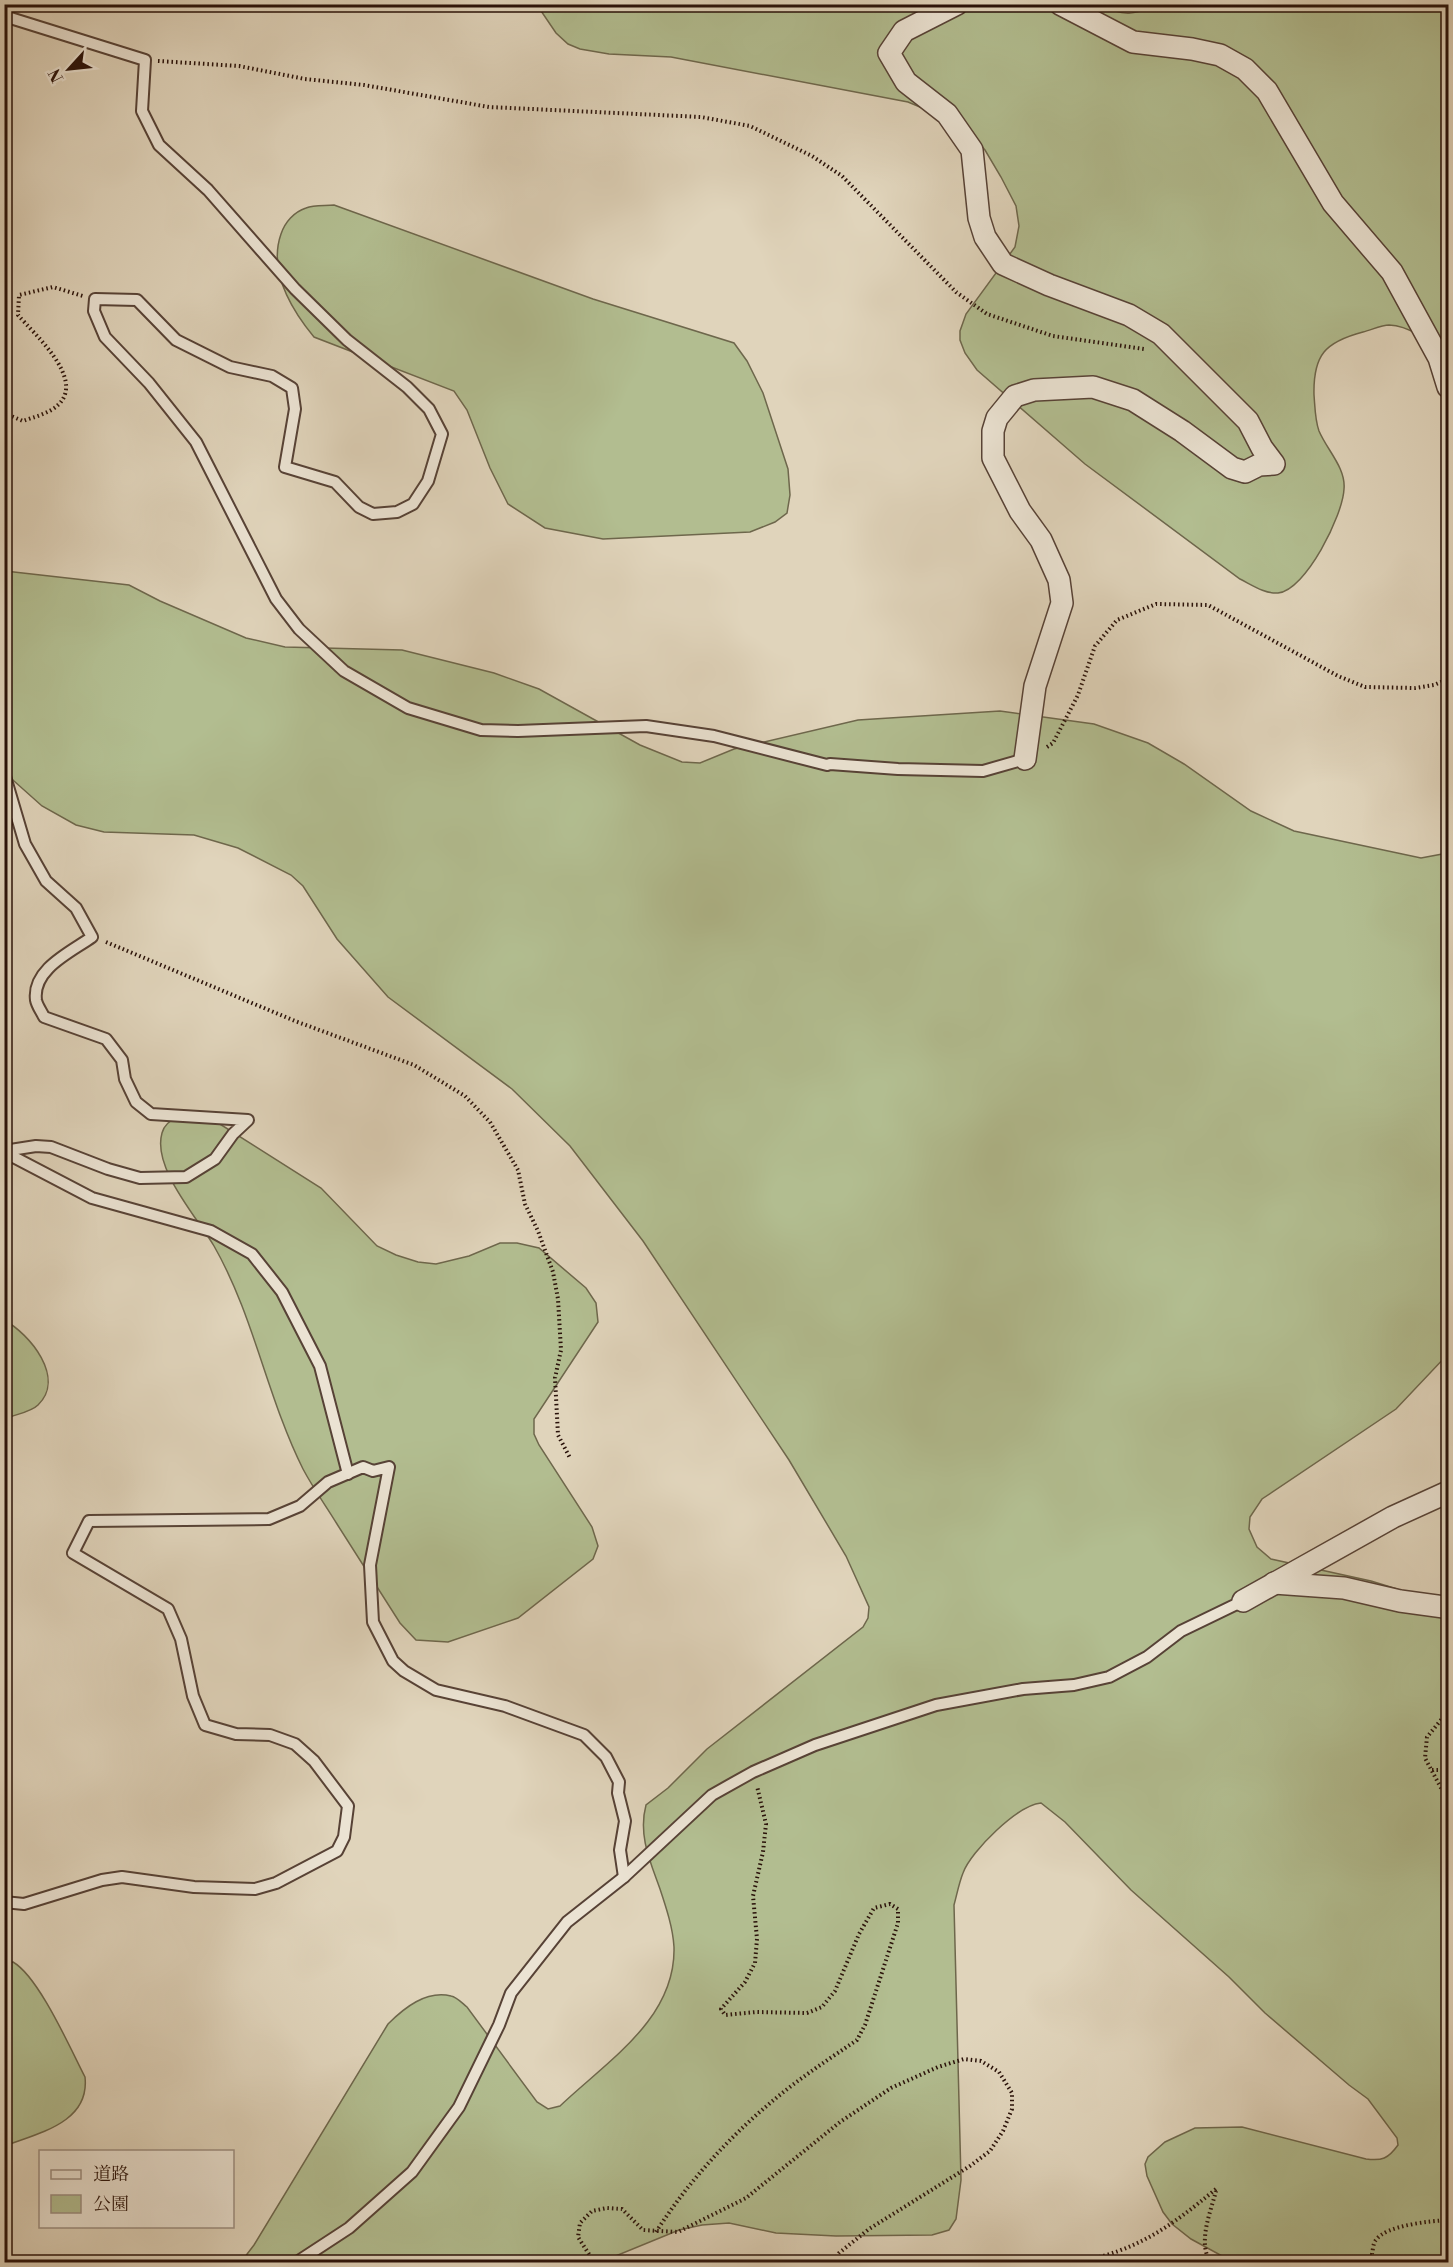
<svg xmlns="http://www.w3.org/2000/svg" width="1453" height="2267" font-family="'Libre Bodoni','Noto Serif JP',serif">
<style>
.green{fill:#b2bd90;stroke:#6e674c;stroke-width:1.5}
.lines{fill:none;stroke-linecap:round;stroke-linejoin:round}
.service-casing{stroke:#574236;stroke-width:14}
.minor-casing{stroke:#574236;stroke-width:24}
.path{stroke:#291109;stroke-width:4;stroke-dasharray:1.5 3;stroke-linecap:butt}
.service{stroke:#ebe3d3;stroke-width:10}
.minor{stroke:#ebe3d3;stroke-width:21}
</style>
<rect width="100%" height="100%" fill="#e0d4bb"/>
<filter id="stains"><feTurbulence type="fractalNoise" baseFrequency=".00333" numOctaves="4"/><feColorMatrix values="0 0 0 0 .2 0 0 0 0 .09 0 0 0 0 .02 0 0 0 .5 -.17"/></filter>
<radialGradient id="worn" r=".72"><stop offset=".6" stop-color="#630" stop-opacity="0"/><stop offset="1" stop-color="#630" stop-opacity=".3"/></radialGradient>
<g class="green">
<path d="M1103 4C1124 20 1139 12 1162 4L1448 5V358C1431 344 1413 326 1389 325 1382 325 1371 330 1363 332 1325 342 1313 355 1314 395 1315 407 1315 420 1319 431 1327 450 1346 468 1344 489 1343 515 1306 590 1278 593 1265 594 1252 585 1240 579L1085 464 977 370 965 353 960 340V331L966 314 1015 247 1019 226 1016 206 1001 177 985 150 970 133 956 122 908 102 671 57 609 54 580 49 568 44 556 33 537 5Z"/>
<path d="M334 205 593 299 734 343 747 361 763 393 788 469 790 495 787 513 775 522 750 532 603 539 545 528 508 504 490 468 467 410 454 391 314 337C291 309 268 271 281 234 285 222 294 212 306 208 314 205 325 206 334 205Z"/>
<path d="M5 571 129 585 160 601 246 638 285 647 402 650 494 673 539 689 640 745 682 762 700 763 734 749 858 720 1000 711 1094 724 1148 743 1184 764 1251 811 1294 831 1421 858 1448 853V1354L1396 1409 1262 1499 1250 1517 1249 1529 1257 1547 1271 1559 1371 1581 1397 1589 1433 1606 1448 1621V2262H1233L1191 2239 1172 2224 1163 2212 1147 2176 1145 2164 1148 2157 1165 2142 1195 2128 1242 2127 1366 2159C1382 2161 1388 2159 1398 2145L1397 2138 1368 2099 1349 2085 1265 2013 1229 1977 1131 1890 1065 1822 1041 1803C1018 1805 971 1851 963 1873 959 1883 957 1894 954 1905L961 2180 956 2219 949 2230 932 2235 836 2236 776 2233 729 2223 702 2225 679 2230 601 2262H241L254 2245 388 2024C404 2008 426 1990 451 1996 457 1997 463 2004 467 2007L537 2102 548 2109 560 2106C606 2062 676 2019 674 1947 673 1928 666 1907 660 1889 650 1861 638 1835 646 1805L668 1788 707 1749 863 1627 868 1618 869 1607 846 1556 789 1460 643 1241 570 1146 512 1089 388 997 337 939 303 886 291 875 238 848 194 835 104 832 76 825 42 806 5 773Z"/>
<path d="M204 1114 321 1188 377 1246 396 1255 418 1262 436 1264 469 1256 500 1243H517L539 1248 586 1288 596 1303 598 1322 534 1419V1434L539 1445 592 1527 598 1546 593 1559 518 1618 448 1642 416 1640 400 1623C379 1590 358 1557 337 1524 326 1506 313 1488 303 1469 267 1397 254 1316 214 1246 197 1217 152 1168 162 1133 167 1115 189 1115 204 1114Z"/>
<path d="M4 1320C30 1334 66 1378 38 1405 31 1412 17 1414 7 1418L4 1417Z"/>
<path d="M13 1962C39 1977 70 2048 85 2077 90 2123 38 2133 5 2146L4 1963Z"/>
</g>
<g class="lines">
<defs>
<g id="service">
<polyline points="4,16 145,60 142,111 159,145 208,190 295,289 347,340 407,387 429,409 442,434 428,481 413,504 397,512 373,514 359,507 335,482 285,467 295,409 292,388 272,376 230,367 176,340 137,300 95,299 94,311 105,337 149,383 196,442 276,599 299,629 344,671 408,708 481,730 518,731 646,726 714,736 827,765 830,764 898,769 983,771 1025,759"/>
<path d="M4 773 25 844 46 881 76 908 92 937C71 952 32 969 36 1000 37 1006 42 1012 44 1017L106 1039 122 1060 125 1079 136 1102 151 1114 248 1120 233 1134 215 1159 186 1177 140 1178 108 1169 51 1147 36 1146 4 1151"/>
<polyline points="4,1152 92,1198 211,1231 252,1254 282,1292 320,1366 348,1474"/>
<polyline points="4,1902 24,1904 102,1880 122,1877 194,1887 255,1889 276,1883 337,1851 344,1837 348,1806 314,1761 295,1744 270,1735 236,1734 205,1725 193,1696 181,1639 168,1609 73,1553 89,1521 269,1519 300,1506 328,1482 363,1467 373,1471 389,1467 370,1565 373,1622 393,1661 404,1671 436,1690 505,1706 584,1735 606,1757 619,1782 618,1793 625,1821 620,1850 624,1877"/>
<polyline points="297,2262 349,2228 412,2172 459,2107 499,2025 511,1993 567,1922 624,1877 712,1795 753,1772 815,1745 936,1705 1023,1689 1074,1685 1109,1677 1147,1657 1181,1631 1243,1601"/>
</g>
<g id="minor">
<polyline points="957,4 904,31 889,53 906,82 947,114 972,150 979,218 985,237 1003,264 1049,285 1129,315 1161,334 1248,421 1262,448 1274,464 1259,465 1245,472 1232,468 1182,431 1133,400 1093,387 1034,390 1015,396 997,418 993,431 993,458 1020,511 1041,540 1059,580 1062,603 1035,686 1025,759"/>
<polyline points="1060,4 1133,42 1192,49 1220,55 1245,69 1267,91 1333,203 1392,272 1439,358 1448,387"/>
<polyline points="1274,1583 1344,1588 1400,1601 1444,1607 1448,1605"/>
<polyline points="1243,1601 1393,1517 1448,1492"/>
</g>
</defs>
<use href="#service" class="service-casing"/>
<use href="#minor" class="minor-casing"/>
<g class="path">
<polyline points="158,61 239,66 305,79 364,85 489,107 701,117 750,126 812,156 842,176 956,292 987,314 1053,336 1144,349"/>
<path d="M4 413 23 421C34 417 50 413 58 405 86 379 34 334 18 315L19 295 53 287 83 296"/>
<polyline points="1047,747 1053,743 1078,695 1095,646 1117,620 1156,604 1208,605 1338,676 1365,687 1415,688 1434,685 1448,679"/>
<polyline points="106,942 295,1021 414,1065 465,1096 490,1122 518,1170 525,1204 538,1231 553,1272 558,1299 561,1350 555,1378 558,1435 570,1458"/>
<polyline points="1448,1714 1445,1715 1427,1737 1425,1758 1448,1801"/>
<polyline points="1432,1770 1448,1770"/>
<path d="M656 2232C688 2182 729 2137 775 2099 800 2078 829 2059 857 2040L865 2025 898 1923V1909L890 1904 874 1908 859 1934 835 1991 822 2007 807 2013 756 2012 725 2015 721 2009 745 1982 755 1963 757 1939 753 1896 763 1852 766 1824 757 1786"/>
<polyline points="594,2262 578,2237 580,2223 592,2211 607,2208 622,2209 643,2230 678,2232 746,2198 840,2122 891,2088 938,2067 964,2059 981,2061 999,2072 1012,2093 1012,2109 1003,2131 990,2151 970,2166 869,2229 839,2253 832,2262"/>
<path d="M1077 2262C1137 2251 1170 2227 1216 2189"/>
<path d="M1210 2262C1198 2241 1210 2214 1216 2191"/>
<path d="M1377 2262 1372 2254C1373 2250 1373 2243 1376 2240 1386 2225 1431 2221 1448 2220"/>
</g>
<use href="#service" class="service"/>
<use href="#minor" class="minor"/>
</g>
<rect width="1453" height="2267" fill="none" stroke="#e0d4bb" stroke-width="24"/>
<rect x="6" y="6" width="1441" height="2255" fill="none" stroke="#291109" stroke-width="3"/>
<rect x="12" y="12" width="1429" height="2243" fill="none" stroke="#291109" stroke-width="1.5"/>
<rect x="39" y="2150" width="195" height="78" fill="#ebe3d3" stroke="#9d8f82" stroke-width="1.5"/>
<rect x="51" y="2170" width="30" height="9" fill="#ebe3d3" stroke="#9d8f82" stroke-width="1.5"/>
<text x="93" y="2180" font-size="18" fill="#291109">道路</text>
<rect x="51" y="2195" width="30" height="18" fill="#b2bd90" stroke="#9d8f82" stroke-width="1.5"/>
<text x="93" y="2210" font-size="18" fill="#291109">公園</text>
<g transform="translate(69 69) rotate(243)" stroke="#ebe3d3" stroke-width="4.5" paint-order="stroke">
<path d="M0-4.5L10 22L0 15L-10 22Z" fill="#291109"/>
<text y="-9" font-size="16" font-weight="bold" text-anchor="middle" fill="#291109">N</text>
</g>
<rect width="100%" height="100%" filter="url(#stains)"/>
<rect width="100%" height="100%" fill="url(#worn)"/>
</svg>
